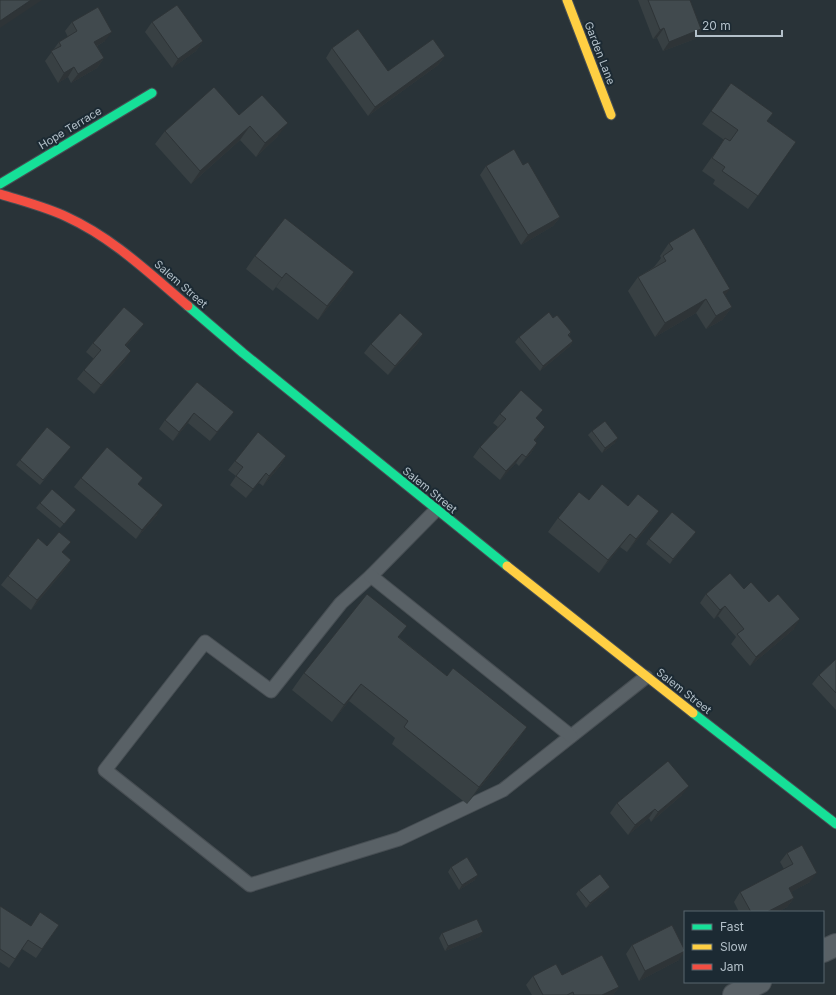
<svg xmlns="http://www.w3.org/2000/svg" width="836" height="995" font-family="Inter,sans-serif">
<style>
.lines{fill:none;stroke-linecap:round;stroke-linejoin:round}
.lane-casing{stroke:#474e53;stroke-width:15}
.street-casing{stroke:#474e53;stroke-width:24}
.fast-casing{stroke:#474e53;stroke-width:11}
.slow-casing{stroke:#474e53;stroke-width:11}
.jam-casing{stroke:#474e53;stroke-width:11}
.lane{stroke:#596166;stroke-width:13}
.street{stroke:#596166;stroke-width:22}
.fast{stroke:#16e098;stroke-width:9}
.slow{stroke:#ffcf43;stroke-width:9}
.jam{stroke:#f24e42;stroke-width:9}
.wall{fill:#384043}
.shaded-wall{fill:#2e3437}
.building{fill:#414a4e;stroke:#2e3437}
.labels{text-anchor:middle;stroke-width:4;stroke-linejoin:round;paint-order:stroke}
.street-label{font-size:11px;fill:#b3c0c9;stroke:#1c2a33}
</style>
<rect width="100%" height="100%" fill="#293338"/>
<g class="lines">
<defs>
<g id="lane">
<polyline points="436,510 371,576 341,603 271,691 205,642 105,770 250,885 399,839 503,790 646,677"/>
<polyline points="371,576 571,736"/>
</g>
<g id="street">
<polyline points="823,951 836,945"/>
<polyline points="734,995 760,982"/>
</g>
<g id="fast">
<polyline points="0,184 152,93"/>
<polyline points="188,306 243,353 507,566"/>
<polyline points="693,713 836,824"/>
</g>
<g id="slow">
<polyline points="567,0 611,115"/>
<polyline points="507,566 693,713"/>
</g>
<path id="jam" d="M0 194C22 201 46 207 67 217 113 238 150 274 188 306"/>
</defs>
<use href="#lane" class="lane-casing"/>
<use href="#street" class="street-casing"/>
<use href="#fast" class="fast-casing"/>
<use href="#slow" class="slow-casing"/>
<use href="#jam" class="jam-casing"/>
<use href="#lane" class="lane"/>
<use href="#street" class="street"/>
<use href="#fast" class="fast"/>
<use href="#slow" class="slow"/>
<use href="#jam" class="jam"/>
</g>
<g class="wall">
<polygon points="638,0 690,0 701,29 695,39 663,51 657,38 653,39"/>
<polygon points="72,22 105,41 97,46 104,58 97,68 71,83 68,77 58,83 45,61 59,42 68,37 65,31"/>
<polygon points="152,22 203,41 196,51 172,68 145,32"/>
<polygon points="332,48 388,71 445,56 438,65 368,116 326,58"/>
<polygon points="731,83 773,113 767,121 796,142 748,209 713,184 715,180 702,171 724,140 702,124"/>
<polygon points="239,115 278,136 256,157 240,140 191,184 155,144 165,131"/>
<polygon points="523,165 560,217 553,226 521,245 480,175 486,166"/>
<polygon points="669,243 725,295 732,307 722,320 706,329 696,313 655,337 628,291 638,277 654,267 661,258 660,256"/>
<polygon points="255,256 345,286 318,320 276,287 273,291 246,269"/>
<polygon points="553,318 571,332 569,336 573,341 570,346 540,371 515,342 519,337"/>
<polygon points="144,324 137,333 126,346 125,361 94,394 77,379 84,370 94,359 86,352 93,343"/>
<polygon points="423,334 417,344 388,375 364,353 371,344"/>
<polygon points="197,382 234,412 227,421 210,441 188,423 173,441 159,429 165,420"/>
<polygon points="500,414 537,419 545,427 535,441 537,443 531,453 519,466 516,463 500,480 473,457 480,447 498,427 493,423"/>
<polygon points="592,431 615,443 602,453 588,435"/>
<polygon points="67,451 40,485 16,465 20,460"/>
<polygon points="286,456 280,466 263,486 259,483 246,498 230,485 236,476 228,470 235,461"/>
<polygon points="81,478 139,485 157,515 136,539 74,487"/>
<polygon points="589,500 628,506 659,511 649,525 627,552 620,547 599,573 548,532 558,518"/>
<polygon points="40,503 76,510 60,528 36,508"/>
<polygon points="696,532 670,564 646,544 649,539"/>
<polygon points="47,546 63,553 71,560 65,569 31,610 1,585 8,576"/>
<polygon points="744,589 769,602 794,629 750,666 731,644 736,637 718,616 714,619 700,603 706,594"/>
<polygon points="399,637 447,676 527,727 515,744 467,804 392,744 395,738 349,701 332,722 292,690 304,673"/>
<polygon points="836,659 836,710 812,684 819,675"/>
<polygon points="682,795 651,822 649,818 628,835 610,813 617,803"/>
<polygon points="787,853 810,882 791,892 794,898 787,907 778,912 739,912 734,902 740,892 784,869 780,862"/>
<polygon points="451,867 475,880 459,890 448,872"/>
<polygon points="610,887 606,892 586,908 576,894 579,890"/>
<polygon points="0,906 31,926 59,925 36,958 22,949 9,968 0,962"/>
<polygon points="483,932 479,937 445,951 439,938 442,933"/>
<polygon points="632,945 679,960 639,981 626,954"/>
<polygon points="562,975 619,987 613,995 532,995 526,985 533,976"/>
</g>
<g class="shaded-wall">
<polygon points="31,0 42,0 0,28 0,21"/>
<polygon points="664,28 657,38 653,39 660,30"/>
<polygon points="701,29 695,39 663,51 669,42"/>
<polygon points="112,32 105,41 88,51 94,42"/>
<polygon points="203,41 196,51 172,68 178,59"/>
<polygon points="445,56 438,65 368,116 375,107"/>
<polygon points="104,58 97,68 71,83 78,74"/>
<polygon points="74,67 68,77 58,83 64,73"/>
<polygon points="288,123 278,136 256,157 265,143"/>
<polygon points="250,126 240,140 191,184 200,171"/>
<polygon points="560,217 553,226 521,245 528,235"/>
<polygon points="354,272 345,286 318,320 327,306"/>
<polygon points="286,273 276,287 273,291 282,278"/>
<polygon points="730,289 720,302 723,292"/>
<polygon points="706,299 696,313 655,337 665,323"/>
<polygon points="732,307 722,320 706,329 716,316"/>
<polygon points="144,324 137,333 118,355 125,345"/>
<polygon points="423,334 417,344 388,375 395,366"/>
<polygon points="573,341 570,346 540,371 543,366"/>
<polygon points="131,351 125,361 94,394 101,385"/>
<polygon points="234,412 227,421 210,441 217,432"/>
<polygon points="194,413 188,423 173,441 179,432"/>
<polygon points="545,427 539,436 527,450 534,440"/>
<polygon points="618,438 615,443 602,453 605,448"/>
<polygon points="537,443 531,453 519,466 526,457"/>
<polygon points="522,454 516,463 500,480 506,471"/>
<polygon points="286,456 280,466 263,486 269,476"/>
<polygon points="266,473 259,483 246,498 253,489"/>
<polygon points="163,505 157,515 136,539 142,530"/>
<polygon points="659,511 649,525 627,552 636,539"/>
<polygon points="696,532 692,537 670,564 673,559"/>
<polygon points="630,534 620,547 599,573 608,560"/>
<polygon points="71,560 65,569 31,610 37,600"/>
<polygon points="725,606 718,616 714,619 720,610"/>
<polygon points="800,619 794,629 750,666 756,657"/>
<polygon points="361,684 349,701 332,722 344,705"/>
<polygon points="527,727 515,744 467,804 479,787"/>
<polygon points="689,786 682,795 651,822 658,812"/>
<polygon points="655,809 649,818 628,835 635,825"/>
<polygon points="817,873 810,882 782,897 789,888"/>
<polygon points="478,875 475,880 459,890 462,885"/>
<polygon points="610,887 606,892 586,908 590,903"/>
<polygon points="794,898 787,907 778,912 767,912"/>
<polygon points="483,932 479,937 445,951 448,946"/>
<polygon points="685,951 679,960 639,981 645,971"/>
<polygon points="619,987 613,995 602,995"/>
</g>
<g class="building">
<polygon points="0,0 31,0 0,21"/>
<polygon points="648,0 690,0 701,29 669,42 664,28 660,30"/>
<polygon points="177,5 203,41 178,59 152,22"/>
<polygon points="98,7 112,32 94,42 104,58 78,74 74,67 64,73 51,51 61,46 59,42 77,31 72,22"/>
<polygon points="358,29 388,71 433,39 445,56 375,107 332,48"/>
<polygon points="731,83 773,113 767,121 796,142 758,196 722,171 725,167 712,158 725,138 730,141 738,130 711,111"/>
<polygon points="214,87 239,115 262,95 288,123 265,143 250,126 200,171 165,131"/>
<polygon points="514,149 523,165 528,162 560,217 528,235 486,166"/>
<polygon points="285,218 354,272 327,306 286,273 282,278 255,256"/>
<polygon points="694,228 730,289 723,292 732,307 716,316 706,299 665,323 638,277 666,261 663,256 673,249 669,243"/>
<polygon points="124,307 144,324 125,345 131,351 101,385 84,370 101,350 93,343"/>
<polygon points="549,312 553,318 557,315 571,332 568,335 573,341 543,366 519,337"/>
<polygon points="400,313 423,334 395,366 371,344"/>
<polygon points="197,382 234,412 217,432 194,413 179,432 165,420"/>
<polygon points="521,390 543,410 536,418 545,427 534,440 537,443 526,457 522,454 506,471 480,447 506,419 500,414"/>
<polygon points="605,421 618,438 605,448 592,431"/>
<polygon points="47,427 71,447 43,480 20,460"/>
<polygon points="258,432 286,456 269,476 266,473 253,489 236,476 243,467 235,461"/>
<polygon points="107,447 143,478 138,484 163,505 142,530 81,478"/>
<polygon points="602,484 628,506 638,494 659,511 636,539 630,534 608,560 558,518 579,492 589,500"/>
<polygon points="52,489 76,510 64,524 40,503"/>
<polygon points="672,512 696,532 673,559 649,539"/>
<polygon points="59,532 71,542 62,552 71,560 37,600 8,576 38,538 47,546"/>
<polygon points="730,573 744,589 751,582 769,602 778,594 800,619 756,657 737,634 744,629 725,606 720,610 706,594"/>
<polygon points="367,594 407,626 398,637 447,676 453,668 527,727 479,787 404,727 408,721 361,684 344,705 304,673"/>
<polygon points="836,659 836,693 819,675"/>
<polygon points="668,761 689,786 658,812 655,809 635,825 617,803"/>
<polygon points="802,845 817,873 789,888 794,898 767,912 751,912 740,892 793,864 787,853"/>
<polygon points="467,857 478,875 462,885 451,867"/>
<polygon points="600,874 610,887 590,903 579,890"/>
<polygon points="0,906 31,926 40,912 59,925 42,949 28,940 15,959 0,949"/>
<polygon points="477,919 483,932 448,946 442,933"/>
<polygon points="672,925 685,951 645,971 632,945"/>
<polygon points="602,955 619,987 602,995 574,995 573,992 567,995 543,995 533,976 556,964 562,975"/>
</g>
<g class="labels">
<g class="street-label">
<text transform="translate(600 53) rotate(69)" y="4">Garden Lane</text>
<text transform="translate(70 128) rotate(-31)" y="4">Hope Terrace</text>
<text transform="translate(181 284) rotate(41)" y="4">Salem Street</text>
<text transform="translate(430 490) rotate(39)" y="4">Salem Street</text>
<text transform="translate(684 691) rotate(38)" y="4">Salem Street</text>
</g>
</g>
<rect x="684" y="911" width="140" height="72" fill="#1c2a33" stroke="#58666f"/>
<rect x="692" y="924" width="20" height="6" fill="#16e098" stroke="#58666f"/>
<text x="720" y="931" font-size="12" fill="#b3c0c9">Fast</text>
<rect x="692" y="944" width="20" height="6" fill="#ffcf43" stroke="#58666f"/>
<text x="720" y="951" font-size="12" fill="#b3c0c9">Slow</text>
<rect x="692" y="964" width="20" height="6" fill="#f24e42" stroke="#58666f"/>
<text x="720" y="971" font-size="12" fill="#b3c0c9">Jam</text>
<path d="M696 30v6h86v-6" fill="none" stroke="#b3c0c9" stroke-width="2"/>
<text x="702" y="30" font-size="12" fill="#b3c0c9" stroke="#1c2a33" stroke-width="3" paint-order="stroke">20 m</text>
</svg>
